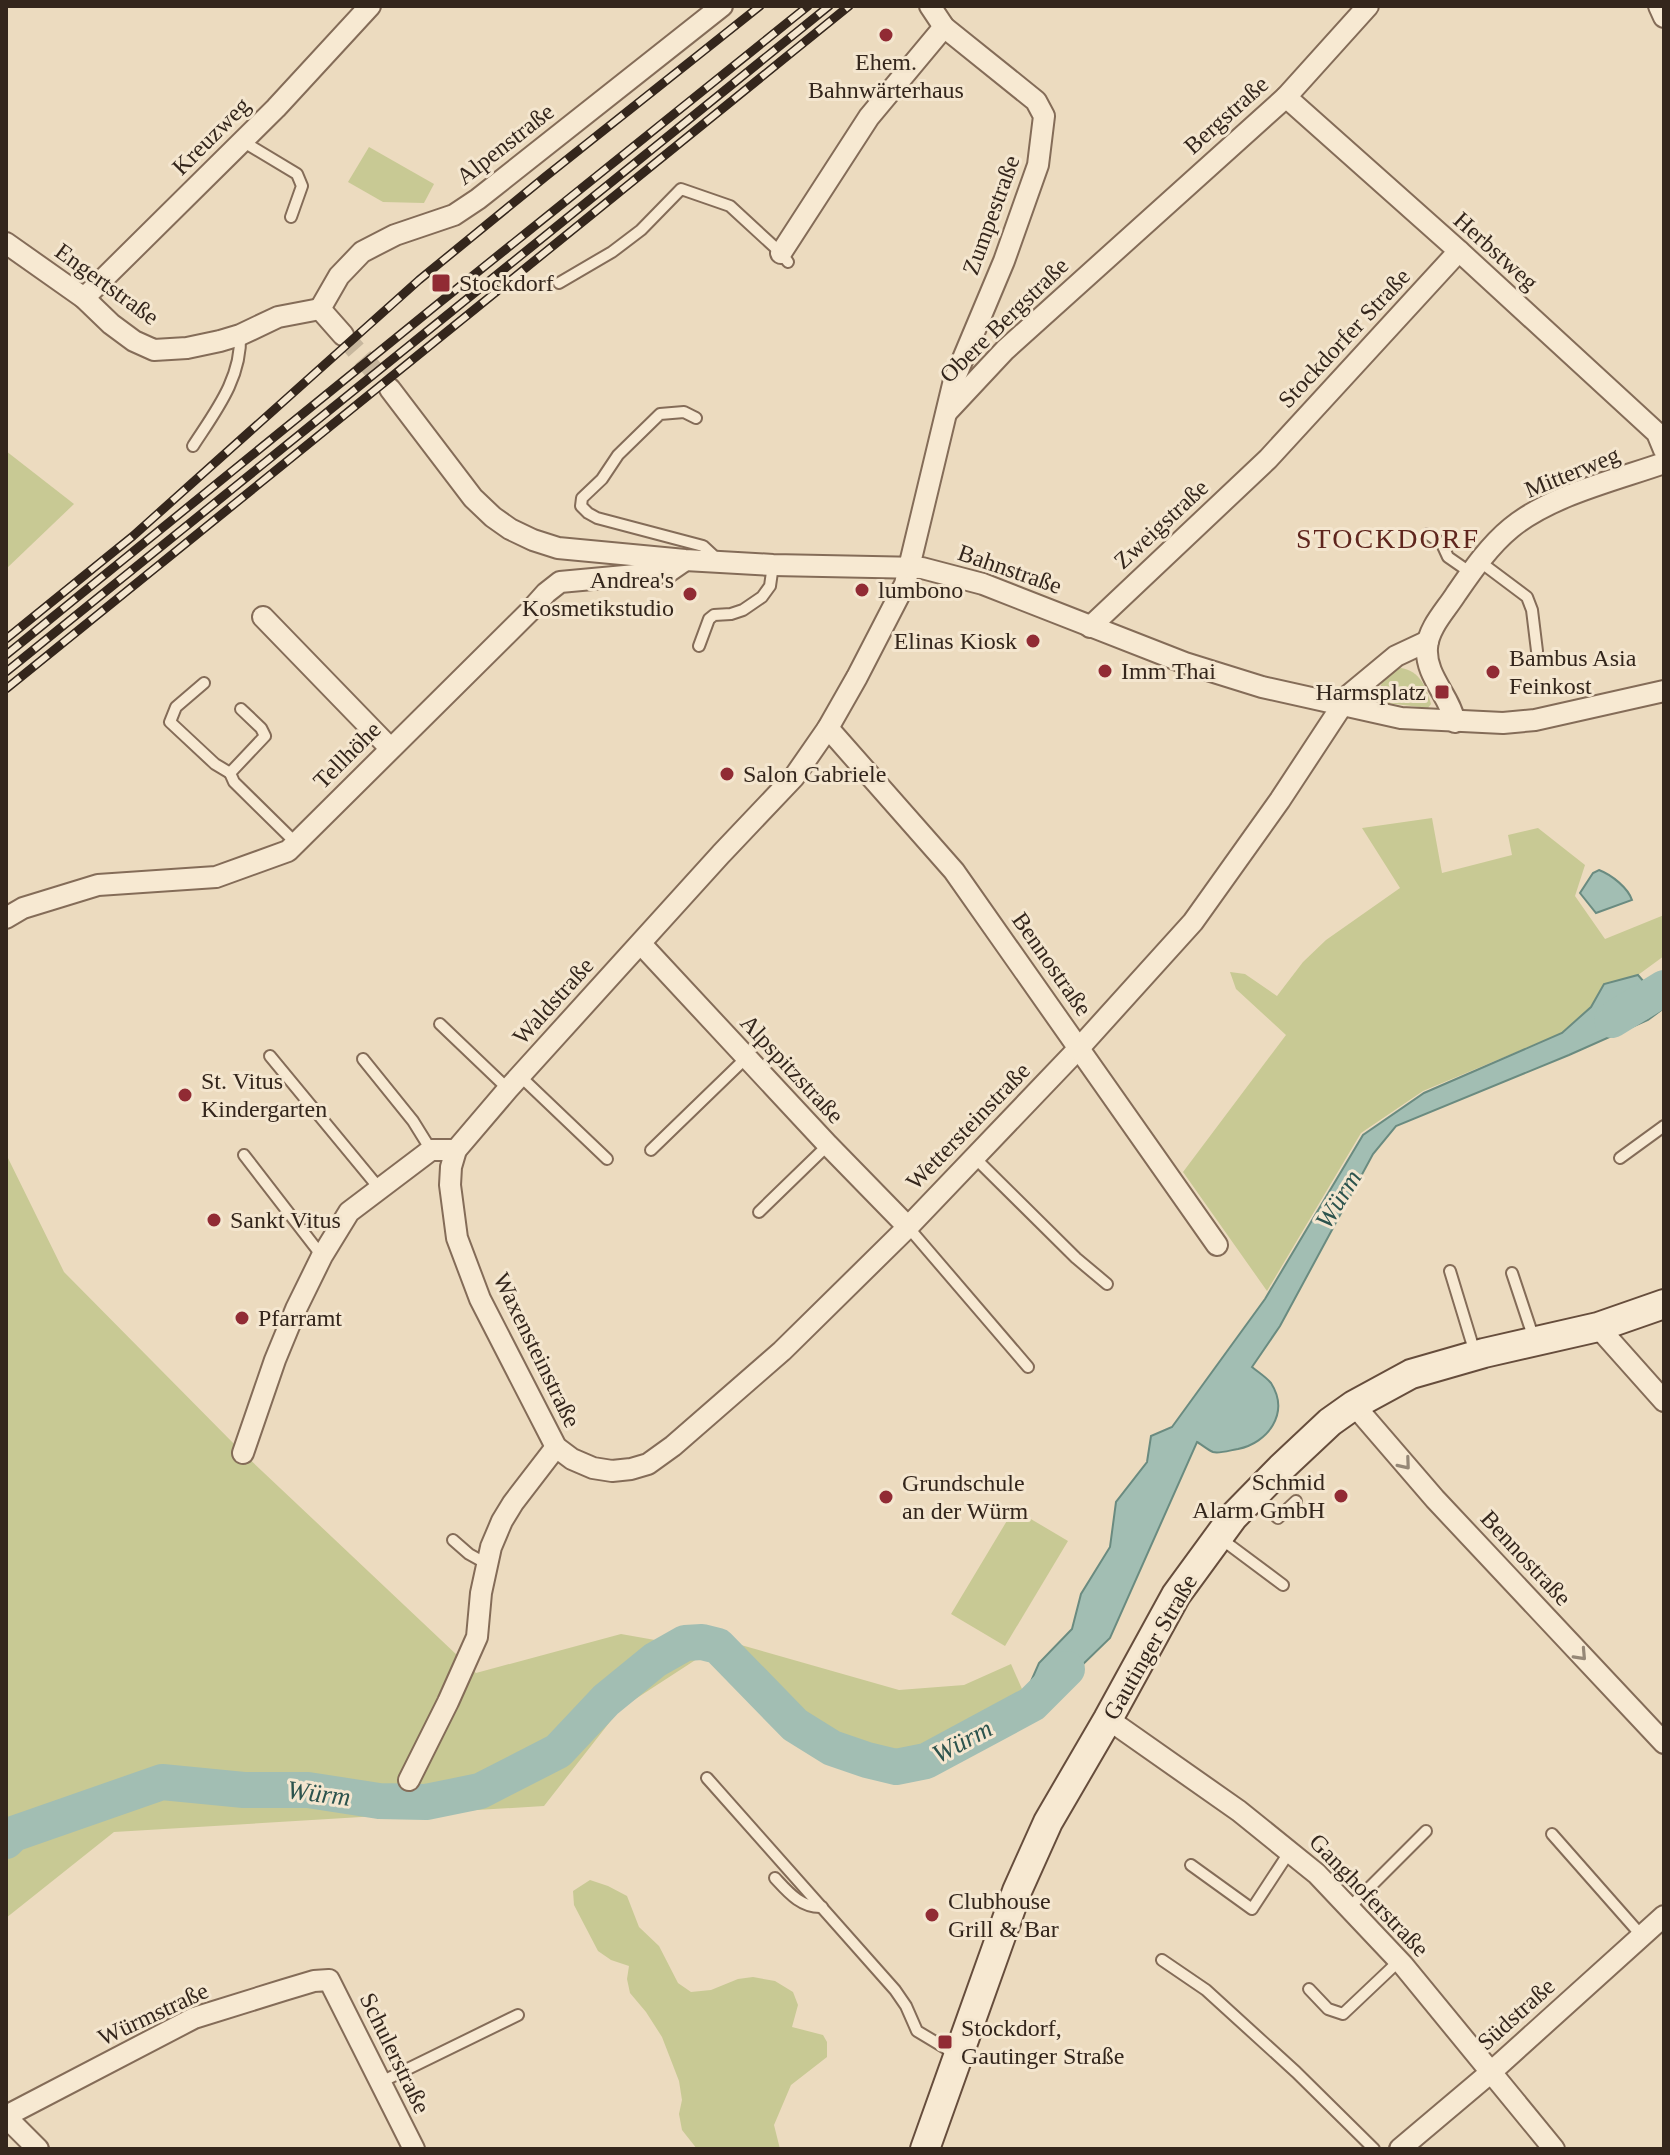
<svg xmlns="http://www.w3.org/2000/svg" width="1670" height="2155" font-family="'Times New Roman',serif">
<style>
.green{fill:#c8c994}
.water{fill:#a2beb3;stroke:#6a8b80;stroke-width:2}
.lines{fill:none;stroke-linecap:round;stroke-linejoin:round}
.river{stroke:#a2beb3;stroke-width:36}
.street-tunnel{stroke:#c7b79e;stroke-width:20;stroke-dasharray:20 10;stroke-linecap:butt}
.lane-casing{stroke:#846c58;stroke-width:14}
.street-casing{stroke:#846c58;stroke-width:24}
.secondary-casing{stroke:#664d3c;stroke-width:32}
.lane{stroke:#f7e9d2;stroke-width:10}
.street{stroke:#f7e9d2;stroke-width:20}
.secondary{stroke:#f7e9d2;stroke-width:28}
.rail-casing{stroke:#34261c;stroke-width:9}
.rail{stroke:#f4e6cf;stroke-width:6;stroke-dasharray:18;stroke-linecap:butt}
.oneway{stroke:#968877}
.poi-dot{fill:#912b34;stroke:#f4e6cf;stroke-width:3}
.labels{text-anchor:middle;stroke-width:6;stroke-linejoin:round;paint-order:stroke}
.poi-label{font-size:24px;fill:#34261c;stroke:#f4e6cf;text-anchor:start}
.street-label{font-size:24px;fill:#34261c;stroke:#f4e6cf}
.water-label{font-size:26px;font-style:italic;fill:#2c534d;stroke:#f4e6cf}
.quarter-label{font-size:28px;letter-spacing:2px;fill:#5f251d;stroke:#f4e6cf}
</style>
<rect width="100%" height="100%" fill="#ecdbbf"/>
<g class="green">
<polygon points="369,147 434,184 424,203 383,202 348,182"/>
<polygon points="6,451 74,504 6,569"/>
<path d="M1401 668C1420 671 1426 687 1431 704L1428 708 1387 703 1382 698 1379 690C1384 677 1387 671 1401 668Z"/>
<polygon points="1432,818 1442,873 1512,855 1508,835 1538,828 1585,865 1575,896 1605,939 1664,915 1664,956 1638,975 1604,984 1591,1007 1562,1033 1423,1091 1361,1133 1267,1291 1183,1172 1286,1035 1236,989 1230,972 1245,974 1277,996 1303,962 1326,940 1400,888 1362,828"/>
<polygon points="6,1154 64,1272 243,1453 476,1673 621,1634 655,1640 686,1626 717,1631 741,1645 899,1690 964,1685 1011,1664 1022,1689 1030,1713 934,1772 904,1781 872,1777 824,1758 796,1743 727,1671 700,1657 620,1709 544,1806 114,1832 6,1918"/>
<polygon points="1014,1509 1068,1541 1005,1646 951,1614"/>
<polygon points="590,1880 608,1886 627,1896 639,1927 659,1946 678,1983 691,1992 711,1990 738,1979 753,1977 775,1981 793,1992 798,2005 792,2027 823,2035 827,2042 827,2057 791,2085 774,2125 780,2149 697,2149 682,2130 679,2114 682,2100 679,2081 662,2037 646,2012 630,1993 627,1979 629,1966 611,1960 598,1951 574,1905 573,1891"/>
</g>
<g class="water">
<path d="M1599 870C1612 875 1628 888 1632 900L1596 913 1580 893 1593 873Z"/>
<path d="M1638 975 1664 1005V1008L1648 1020 1569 1055 1396 1126 1373 1154 1280 1326 1252 1367C1258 1372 1266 1377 1271 1383 1290 1413 1268 1443 1238 1449 1231 1450 1219 1454 1213 1452 1208 1450 1201 1444 1197 1442L1110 1638 1075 1672 1032 1704 1028 1688 1039 1663 1072 1629 1081 1594 1110 1547 1116 1502 1147 1462 1151 1436 1172 1427 1265 1299 1363 1135 1424 1093 1562 1033 1591 1007 1604 984Z"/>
</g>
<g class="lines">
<g class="river">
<polyline points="1612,1020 1664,988"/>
<polyline points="6,1841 13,1834 162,1782 244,1790 308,1790 379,1801 426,1802 480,1791 558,1751 606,1700 655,1660 685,1643 702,1642 718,1646 795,1725 832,1748 867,1760 896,1767 926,1761 1032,1704 1067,1669"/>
</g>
<polyline class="street-tunnel" points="343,335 390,389"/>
<defs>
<g id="lane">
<polyline points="242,141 297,174 302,186 291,217"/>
<polyline points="559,283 612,252 641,230 681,189 730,206 781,253 788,262"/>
<polyline points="696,418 684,412 660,414 618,455 602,479 582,498 581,506 588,513 597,518 703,546 717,559"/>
<path d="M193 446C215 412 242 378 240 335"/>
<polyline points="1428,534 1442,544 1448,557 1471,573"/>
<polyline points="1479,561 1527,597 1532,610 1537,651"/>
<polyline points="699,646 709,619 714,615 731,614 743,610 762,597 770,586 773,565"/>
<polyline points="204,683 176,707 170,722 215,764 230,773"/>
<polyline points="241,709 261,728 265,736 230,773 234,782 296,843"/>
<polyline points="440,1024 508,1089"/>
<polyline points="270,1056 379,1188"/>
<polyline points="363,1059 413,1121 431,1150"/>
<polyline points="520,1076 607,1159"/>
<polyline points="651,1150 746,1058"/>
<polyline points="244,1155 322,1256"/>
<polyline points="974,1157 1076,1258 1107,1284"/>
<polyline points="1620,1158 1664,1126"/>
<polyline points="759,1212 828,1145"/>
<polyline points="908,1227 1028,1367"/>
<polyline points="1450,1271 1475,1353"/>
<polyline points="1512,1273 1534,1339"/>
<polyline points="1255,1497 1278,1518 1296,1501"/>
<polyline points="1220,1538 1283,1585"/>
<polyline points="453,1540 469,1554 487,1564"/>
<polyline points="707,1778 895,1990 906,2006 917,2031 957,2055"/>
<polyline points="1552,1834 1641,1935"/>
<polyline points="1191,1865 1252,1909 1290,1851"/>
<path d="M775 1878C788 1892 801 1908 822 1907"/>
<polyline points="1349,1908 1426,1831"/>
<polyline points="1162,1960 1206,1990 1296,2072 1374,2149"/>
<polyline points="1309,1989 1328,2009 1343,2014 1399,1961"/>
<polyline points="379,2083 518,2015"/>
</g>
<g id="street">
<polyline points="930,6 944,27 1036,101 1044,116 1038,165 1004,261 954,380 905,584 857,677 828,728 794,777 721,854 508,1089 456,1150 451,1167 450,1185 457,1238 480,1299 556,1447 572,1459 593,1468 612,1471 631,1469 648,1464 673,1446 782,1351 908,1227 1080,1047 1193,922 1280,800 1349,695 1396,656 1428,641"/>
<polyline points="1659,6 1664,17"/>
<polyline points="1286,97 1459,251 1657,433 1664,450"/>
<polyline points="6,243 84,298 111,324 134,341 154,350 187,348 220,341 240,335 278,317 320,309"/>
<polyline points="781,253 869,117 944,27"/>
<polyline points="84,298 276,108 370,6"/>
<polyline points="320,309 339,276 362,252 395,235 454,215 478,199 722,6"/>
<polyline points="320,309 343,335"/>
<polyline points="390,389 473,498 493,517 510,529 533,540 558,548 685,560 773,565 922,568 983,584 1185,663 1262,687 1401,718 1503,723 1535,720 1664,691"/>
<polyline points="947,412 1005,350 1286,97 1368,6"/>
<polyline points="263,617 390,748"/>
<polyline points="1090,627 1268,459 1459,251"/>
<path d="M1455 722C1450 696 1425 676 1427 648 1428 628 1446 610 1456 594 1472 571 1489 546 1511 528 1551 495 1616 480 1664 463"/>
<polyline points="828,728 954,871 1217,1245"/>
<polyline points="6,918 23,908 98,885 216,877 288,851 529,612 546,593 560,582 668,572 684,561"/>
<polyline points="641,944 828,1145 908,1227"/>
<polyline points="1598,1327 1664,1401"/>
<polyline points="1354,1405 1435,1499 1664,1743"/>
<polyline points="243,1453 275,1360 296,1309 322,1256 349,1212 431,1150 456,1150"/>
<polyline points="1108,1719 1239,1811 1317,1874 1403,1965 1554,2149"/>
<polyline points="409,1780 448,1702 477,1637 481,1593 491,1547 502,1521 513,1503 556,1447"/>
<polyline points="6,2116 194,2018 284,1990 314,1981 329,1980 414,2149"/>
<polyline points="6,2117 38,2149"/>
<polyline points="1400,2149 1490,2073 1664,1916"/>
</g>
<polyline id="secondary" points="925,2149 1017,1891 1048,1822 1108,1719 1176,1595 1233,1517 1281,1468 1330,1422 1354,1405 1411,1374 1484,1353 1598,1327 1664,1304"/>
</defs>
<use href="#lane" class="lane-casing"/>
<use href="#street" class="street-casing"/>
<use href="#secondary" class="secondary-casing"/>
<use href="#lane" class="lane"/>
<use href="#street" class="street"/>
<use href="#secondary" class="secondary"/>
<defs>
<g id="rail">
<polyline points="6,639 133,536 419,280 545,177 760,6"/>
<polyline points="6,655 439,303 808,6"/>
<polyline points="6,672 829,6"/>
<polyline points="6,689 849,6"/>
</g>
</defs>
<use href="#rail" class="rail-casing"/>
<use href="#rail" class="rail"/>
</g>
<defs><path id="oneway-chevron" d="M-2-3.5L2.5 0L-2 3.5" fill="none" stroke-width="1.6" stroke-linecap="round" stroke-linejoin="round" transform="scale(2)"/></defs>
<g class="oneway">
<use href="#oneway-chevron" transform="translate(1405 1464) rotate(50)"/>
<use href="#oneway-chevron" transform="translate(1581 1655) rotate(47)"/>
</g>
<g class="poi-dot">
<circle cx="886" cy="35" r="8"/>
<rect x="431" y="273" width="20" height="20" rx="4"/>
<circle cx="862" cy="590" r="8"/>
<circle cx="690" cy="594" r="8"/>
<circle cx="1033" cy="641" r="8"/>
<circle cx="1105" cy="671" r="8"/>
<circle cx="1493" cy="672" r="8"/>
<rect x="1434" y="684" width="16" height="16" rx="4"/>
<circle cx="727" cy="774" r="8"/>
<circle cx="185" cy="1095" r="8"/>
<circle cx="214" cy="1220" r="8"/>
<circle cx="242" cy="1318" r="8"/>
<circle cx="1341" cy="1496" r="8"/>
<circle cx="886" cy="1497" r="8"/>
<circle cx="932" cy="1915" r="8"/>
<rect x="937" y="2034" width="16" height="16" rx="4"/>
</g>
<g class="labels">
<g class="poi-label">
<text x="886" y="70" text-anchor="middle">Ehem.<tspan x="886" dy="28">Bahnwärterhaus</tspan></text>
<text x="459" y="291">Stockdorf</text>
<text x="674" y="588" text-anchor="end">Andrea's<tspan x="674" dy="28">Kosmetikstudio</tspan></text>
<text x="878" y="598">lumbono</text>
<text x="1017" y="649" text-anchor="end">Elinas Kiosk</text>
<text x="1509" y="666">Bambus Asia<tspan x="1509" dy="28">Feinkost</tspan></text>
<text x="1121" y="679">Imm Thai</text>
<text x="1426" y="700" text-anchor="end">Harmsplatz</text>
<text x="743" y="782">Salon Gabriele</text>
<text x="201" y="1089">St. Vitus<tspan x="201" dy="28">Kindergarten</tspan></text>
<text x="230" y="1228">Sankt Vitus</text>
<text x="258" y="1326">Pfarramt</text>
<text x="1325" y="1490" text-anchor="end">Schmid<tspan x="1325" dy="28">Alarm GmbH</tspan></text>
<text x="902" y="1491">Grundschule<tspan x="902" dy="28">an der Würm</tspan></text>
<text x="948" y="1909">Clubhouse<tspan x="948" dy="28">Grill &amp; Bar</tspan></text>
<text x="961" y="2036">Stockdorf,<tspan x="961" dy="28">Gautinger Straße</tspan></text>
</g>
<g class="street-label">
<text transform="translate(1226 115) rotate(-42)" y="8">Bergstraße</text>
<text transform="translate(211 136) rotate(-45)" y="8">Kreuzweg</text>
<text transform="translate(505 144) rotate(-38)" y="8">Alpenstraße</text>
<text transform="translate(991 215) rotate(-70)" y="8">Zumpestraße</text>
<text transform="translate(1496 251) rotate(42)" y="8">Herbstweg</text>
<text transform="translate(107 284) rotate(36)" y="8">Engertstraße</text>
<text transform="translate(1004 320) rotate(-44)" y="8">Obere Bergstraße</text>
<text transform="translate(1344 338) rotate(-47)" y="8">Stockdorfer Straße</text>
<text transform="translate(1572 472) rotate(-22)" y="8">Mitterweg</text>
<text transform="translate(1161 524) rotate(-43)" y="8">Zweigstraße</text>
<text transform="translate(1010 569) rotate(19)" y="8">Bahnstraße</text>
<text transform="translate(347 755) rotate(-45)" y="8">Tellhöhe</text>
<text transform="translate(1052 964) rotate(55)" y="8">Bennostraße</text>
<text transform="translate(553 1001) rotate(-48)" y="8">Waldstraße</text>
<text transform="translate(792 1069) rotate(47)" y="8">Alpspitzstraße</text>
<text transform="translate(968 1126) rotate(-46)" y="8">Wettersteinstraße</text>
<text transform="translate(537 1350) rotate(64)" y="8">Waxensteinstraße</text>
<text transform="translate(1526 1558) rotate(47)" y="8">Bennostraße</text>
<text transform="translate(1150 1647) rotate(-60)" y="8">Gautinger Straße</text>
<text transform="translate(1369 1895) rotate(46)" y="8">Ganghoferstraße</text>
<text transform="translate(153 2014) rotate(-25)" y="8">Würmstraße</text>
<text transform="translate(1516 2014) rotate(-42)" y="8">Südstraße</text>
<text transform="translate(395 2053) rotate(64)" y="8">Schulerstraße</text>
</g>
<g class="water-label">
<text transform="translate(1338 1199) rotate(-58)" y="9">Würm</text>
<text transform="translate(962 1741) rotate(-28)" y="9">Würm</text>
<text transform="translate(319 1793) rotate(7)" y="9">Würm</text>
</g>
<g class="quarter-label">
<text x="1388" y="548">STOCKDORF</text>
</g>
</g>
<rect width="1670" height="2155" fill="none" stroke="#34261c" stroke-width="16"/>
</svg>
